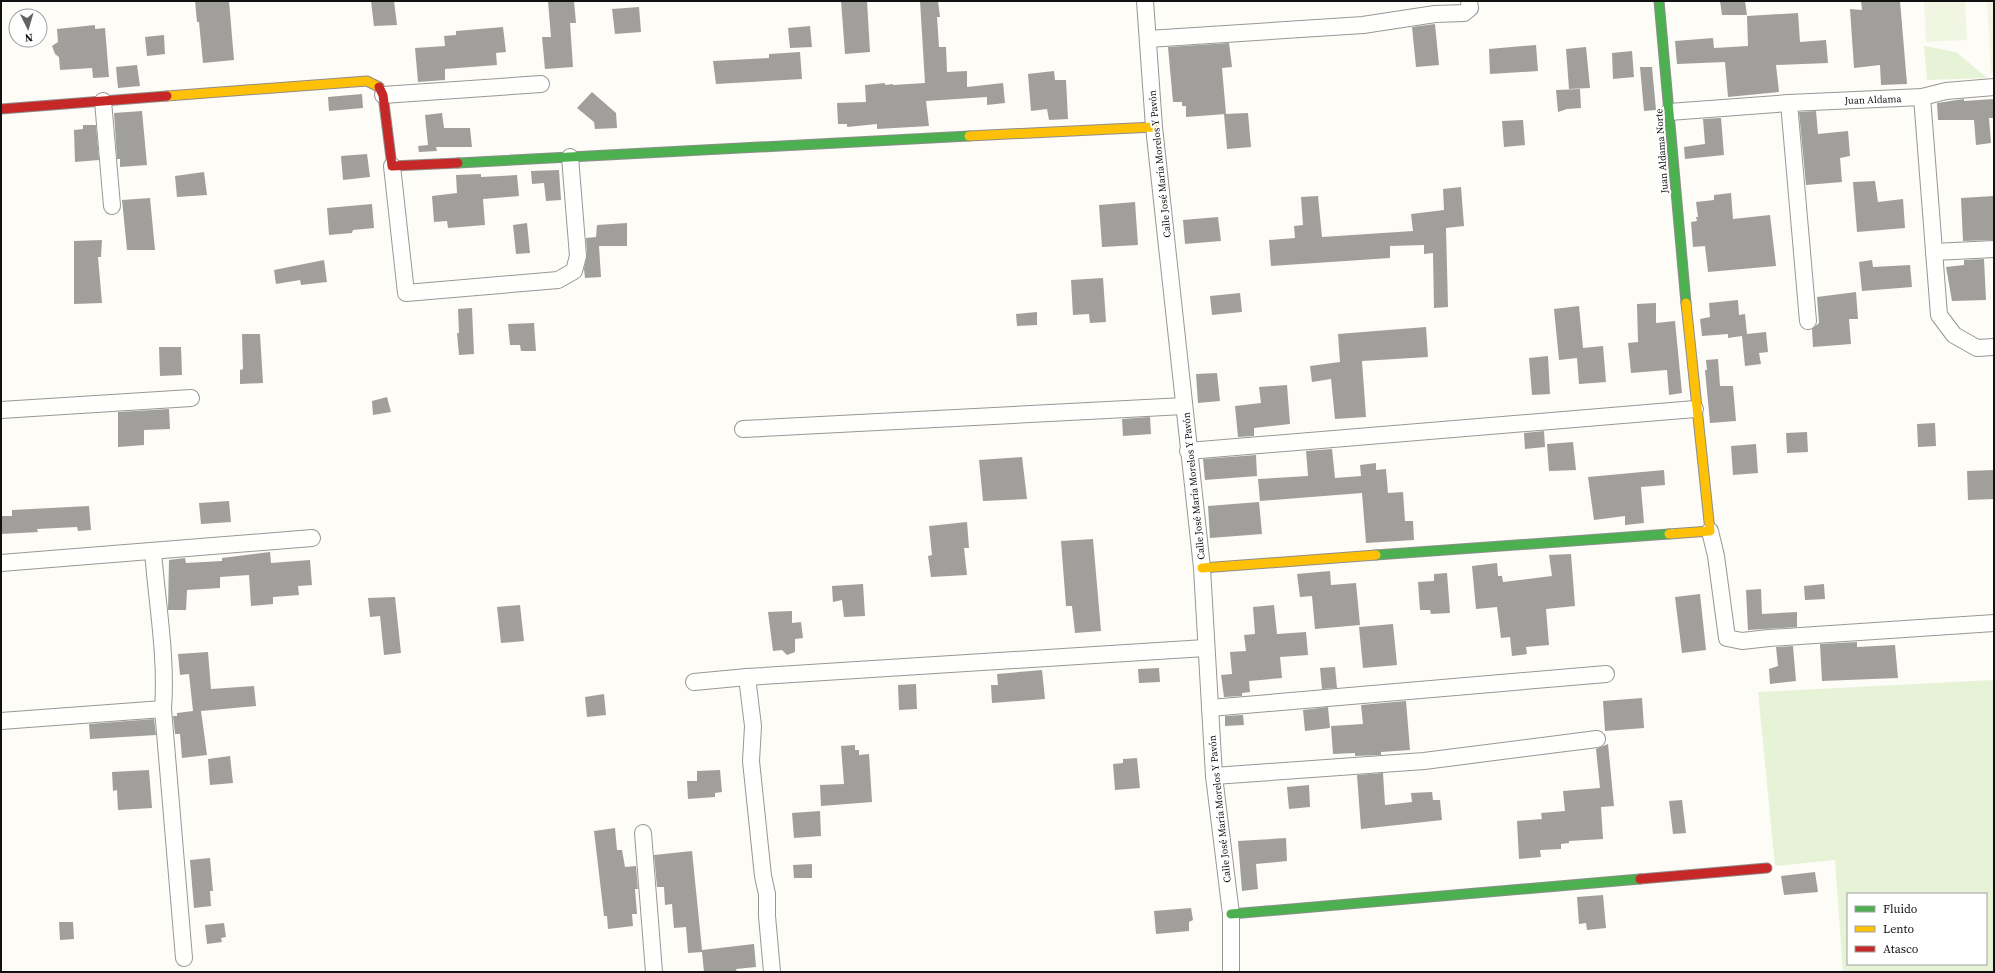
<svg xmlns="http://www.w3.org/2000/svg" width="1995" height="973" font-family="'Source Serif 4',serif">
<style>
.green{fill:#e7f3d7;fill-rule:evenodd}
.pitch{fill:#f0f6e1}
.building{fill:#a19f9c}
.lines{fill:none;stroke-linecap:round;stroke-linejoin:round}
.street-casing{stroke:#979795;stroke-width:18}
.fast-casing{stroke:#8e8d8b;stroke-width:11}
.slow-casing{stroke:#8e8d8b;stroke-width:11}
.jam-casing{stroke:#8e8d8b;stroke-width:11}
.street{stroke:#fffffe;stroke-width:16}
.fast{stroke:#4caf50;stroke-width:9}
.slow{stroke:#ffc107;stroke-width:9}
.jam{stroke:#c62828;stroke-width:9}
.labels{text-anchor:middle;stroke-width:4;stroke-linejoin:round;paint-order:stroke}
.street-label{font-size:10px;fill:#111;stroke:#fff}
</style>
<rect width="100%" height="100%" fill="#fdfcf7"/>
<g class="green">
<polygon points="1924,46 1956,52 1987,78 1927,80"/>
<path d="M1994 680V972H1843L1835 860 1775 866 1758 692ZM1848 894H1986V964H1848Z"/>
</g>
<g class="pitch">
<polygon points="1924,1 1965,1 1967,40 1926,42"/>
<polygon points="1987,1 1994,1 1994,74 1991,74"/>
</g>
<g class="building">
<polygon points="195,1 229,1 234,60 203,63 199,22 197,22"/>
<polygon points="371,1 394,1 397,25 374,26"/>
<polygon points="548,1 574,1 576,23 570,23 573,67 545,69 542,37 551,37"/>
<polygon points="841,1 867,1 870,52 845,54"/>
<polygon points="920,1 938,1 940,17 937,17 939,47 946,47 947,72 967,71 967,87 1003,83 1005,103 987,105 987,97 926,101 929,126 877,129 877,124 847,127 847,124 838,124 837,103 866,102 865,85 885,83 885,85 893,84 893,85 925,83"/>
<polygon points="1720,1 1745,1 1747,15 1722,15"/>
<polygon points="1861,1 1900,1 1907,84 1881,85 1880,65 1854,68 1850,9 1862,10"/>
<polygon points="639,7 641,32 615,34 612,9"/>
<polygon points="1798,13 1800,42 1826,40 1828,63 1776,65 1779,92 1728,97 1725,62 1677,64 1675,41 1713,38 1714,48 1748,46 1747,16"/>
<polygon points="1435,24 1439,65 1416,67 1412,27"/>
<polygon points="95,25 95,29 105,28 109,77 93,78 92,68 60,70 59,57 55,54 52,46 58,42 57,29"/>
<polygon points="810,26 812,47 790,48 788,28"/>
<polygon points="503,27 506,52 496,53 497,65 445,69 445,80 418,82 415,48 445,46 444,36 456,35 456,31"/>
<polygon points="164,35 165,54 147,56 145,37"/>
<polygon points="1229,43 1232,67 1222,68 1226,114 1186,117 1186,106 1182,106 1182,102 1173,102 1168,47"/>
<polygon points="1536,45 1538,71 1490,74 1489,49"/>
<polygon points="1586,47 1590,88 1569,89 1566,49"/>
<polygon points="1632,51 1634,77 1613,79 1612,53"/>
<polygon points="800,52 802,79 716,84 713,61 769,58 769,54"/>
<polygon points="137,65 140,86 118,88 116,67"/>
<polygon points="1640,67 1652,67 1656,110 1644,111"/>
<polygon points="1054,71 1055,80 1066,80 1068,119 1049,120 1047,109 1031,111 1028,74"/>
<polygon points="1580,89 1581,108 1567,109 1558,112 1556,90"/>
<polygon points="592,92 616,113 617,128 595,129 594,122 577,108"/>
<polygon points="362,94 363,108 329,111 328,97"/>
<polygon points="1964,99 1964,101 1994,99 1994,118 1989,118 1991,143 1976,145 1974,120 1938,120 1937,103"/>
<polygon points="142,111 147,165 120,167 120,159 117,159 114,113"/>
<polygon points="1816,111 1818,134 1848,131 1850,156 1840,158 1842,182 1806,185 1799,112"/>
<polygon points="442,113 444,128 470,128 472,147 436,147 437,151 419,152 418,146 428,145 425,115"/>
<polygon points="1248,113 1251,147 1227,149 1224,114"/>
<polygon points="1721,118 1724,155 1685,159 1684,147 1705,144 1703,119"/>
<polygon points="1523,120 1525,145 1504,147 1502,121"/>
<polygon points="83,125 96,125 99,160 75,162 74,130 83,129"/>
<polygon points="367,154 370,177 343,180 341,156"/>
<polygon points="559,170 561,200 546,201 544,183 532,184 531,171"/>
<polygon points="204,172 207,195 177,197 175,176"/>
<polygon points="481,174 481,177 517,175 519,196 483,199 485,225 448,228 447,221 434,222 432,196 457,193 456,175"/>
<polygon points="1875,181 1878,202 1903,199 1905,228 1857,232 1853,182"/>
<polygon points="1461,187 1464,226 1446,228 1448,307 1434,308 1433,253 1424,254 1424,245 1390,246 1390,258 1271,266 1269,240 1295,238 1294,226 1303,225 1301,197 1318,196 1322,237 1413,231 1411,214 1444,210 1443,189"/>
<polygon points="1731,193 1733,219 1770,215 1776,266 1708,272 1705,246 1693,247 1691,222 1697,221 1696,217 1698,217 1696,202 1714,200 1714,195"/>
<polygon points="1994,196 1994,240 1963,241 1961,198"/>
<polygon points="150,198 155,250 127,250 122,200"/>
<polygon points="1135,202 1138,245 1102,247 1099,205"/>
<polygon points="372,204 374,228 353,230 352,233 329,235 327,208"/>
<polygon points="1218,217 1221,241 1185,244 1183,220"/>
<polygon points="527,223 530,253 516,254 513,225"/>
<polygon points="627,223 627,246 599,246 601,277 585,278 584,269 587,255 586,238 596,237 597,225"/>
<polygon points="102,240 101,257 98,257 102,303 74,304 74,241"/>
<polygon points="1984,259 1986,300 1952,301 1946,267 1964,265 1964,260"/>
<polygon points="324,260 327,282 301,285 300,280 276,284 274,270"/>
<polygon points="1872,260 1873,267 1910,265 1912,287 1862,291 1859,262"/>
<polygon points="1103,278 1106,322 1090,323 1089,314 1073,315 1071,280"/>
<polygon points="1856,292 1858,319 1849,319 1851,344 1813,347 1812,329 1819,323 1817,297"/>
<polygon points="1240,293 1242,312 1212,315 1210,296"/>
<polygon points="1738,300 1739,315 1745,314 1747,334 1766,332 1768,352 1759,353 1761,364 1745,366 1742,336 1728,338 1728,334 1702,336 1700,319 1710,317 1709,303"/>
<polygon points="1656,303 1656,323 1675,321 1682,393 1669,395 1667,370 1631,373 1628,343 1638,342 1637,304"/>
<polygon points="1579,306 1583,348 1603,346 1606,382 1579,384 1577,358 1559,360 1554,309"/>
<polygon points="472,308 474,354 459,355 457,333 459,333 458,309"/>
<polygon points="1037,312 1037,325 1017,326 1016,314"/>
<polygon points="534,323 536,351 521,351 520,345 510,345 508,324"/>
<polygon points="1426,327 1428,357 1362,361 1366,417 1335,419 1331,379 1312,382 1310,366 1340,362 1338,334"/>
<polygon points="242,334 260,334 263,383 240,384 240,370 243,369"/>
<polygon points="159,347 181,347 182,375 160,376"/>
<polygon points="1548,356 1550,394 1532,395 1529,358"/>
<polygon points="1718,359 1720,386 1733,386 1736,421 1710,423 1705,370 1707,370 1706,360"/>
<polygon points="1217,373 1220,401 1198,403 1196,374"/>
<polygon points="1287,385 1290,424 1254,428 1254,436 1238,437 1235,406 1261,403 1259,387"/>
<polygon points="387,397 391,412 373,415 372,401"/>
<polygon points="169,409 170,429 144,430 144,445 118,447 118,412"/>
<polygon points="1150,417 1151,434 1123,436 1122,419"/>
<polygon points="1935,423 1936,446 1918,447 1917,424"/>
<polygon points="1544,431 1545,447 1525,449 1524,433"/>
<polygon points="1807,432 1808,452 1787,453 1786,433"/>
<polygon points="1573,442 1576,470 1549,471 1547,444"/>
<polygon points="1756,444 1758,473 1733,475 1731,446"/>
<polygon points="1332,449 1335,478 1361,476 1360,465 1376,463 1376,470 1386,469 1388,493 1403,492 1405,521 1413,521 1414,540 1366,543 1362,493 1260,501 1258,479 1308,476 1306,451"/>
<polygon points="1256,455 1257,476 1205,480 1203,459"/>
<polygon points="1022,457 1027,499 983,501 979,460"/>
<polygon points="1664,470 1665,485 1641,487 1644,523 1625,525 1625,516 1594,520 1588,477"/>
<polygon points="1994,470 1994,499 1968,500 1967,471"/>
<polygon points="229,501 231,522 201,524 199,503"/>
<polygon points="1259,502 1262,534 1210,538 1208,506"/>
<polygon points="89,506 91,530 78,531 77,527 37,529 38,532 1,534 1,516 12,516 12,510"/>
<polygon points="967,522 969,548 964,548 967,575 931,577 928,556 932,555 929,526"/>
<polygon points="1093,539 1101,631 1075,633 1072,606 1066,606 1061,541"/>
<polygon points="270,552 271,563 310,560 312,585 298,586 299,595 273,597 273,604 251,606 249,575 220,577 220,588 187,590 186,610 168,610 169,560 185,558 186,563 222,561 222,558"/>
<polygon points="1571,554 1575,606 1546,609 1549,645 1526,647 1527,654 1512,656 1510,637 1501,638 1497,607 1476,609 1472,566 1497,563 1498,576 1502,576 1503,582 1552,576 1549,555"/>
<polygon points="1330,571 1331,585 1356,583 1360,625 1315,629 1312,596 1300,597 1297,574"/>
<polygon points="1447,573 1450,613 1431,614 1430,610 1420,610 1418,582 1434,581 1434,574"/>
<polygon points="863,584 865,616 844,617 842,600 833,602 832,586"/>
<polygon points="1824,584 1825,599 1805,600 1804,586"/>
<polygon points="1761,589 1762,614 1797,612 1797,627 1748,630 1746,590"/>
<polygon points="1700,594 1706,650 1682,653 1675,597"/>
<polygon points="395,597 401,653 384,655 380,616 370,617 368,598"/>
<polygon points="520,605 524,641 501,643 497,607"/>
<polygon points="1274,605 1277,634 1306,632 1308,655 1280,657 1282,678 1249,681 1250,692 1242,693 1242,696 1224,697 1221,675 1232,674 1230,652 1246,651 1244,635 1255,634 1253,607"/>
<polygon points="792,611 792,623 801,622 803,638 795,639 795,652 787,655 782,650 773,651 768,612"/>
<polygon points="1393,624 1397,665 1363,668 1359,627"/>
<polygon points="1857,642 1857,647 1895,645 1898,678 1822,681 1820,644"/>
<polygon points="1793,646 1796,681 1770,684 1769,669 1778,666 1776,647"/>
<polygon points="208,652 211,689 254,686 256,706 201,711 207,755 182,758 180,734 175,734 173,716 177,716 177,713 193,711 189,674 180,675 178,654"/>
<polygon points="1335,667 1337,688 1322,689 1320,668"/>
<polygon points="1159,668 1160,682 1139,683 1138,669"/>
<polygon points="1042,670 1045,699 992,703 991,685 998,685 997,674"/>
<polygon points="916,684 917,709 899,710 898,685"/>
<polygon points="604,694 606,715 587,717 585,697"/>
<polygon points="1642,698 1644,728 1605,731 1603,701"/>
<polygon points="1406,701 1410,750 1381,752 1381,755 1355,756 1355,753 1333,754 1331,726 1363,724 1361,705"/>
<polygon points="1328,707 1330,728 1305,731 1303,710"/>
<polygon points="1243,715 1244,725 1225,726 1225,716"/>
<polygon points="154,719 156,735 90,739 89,724"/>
<polygon points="1608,744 1614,806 1601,807 1603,839 1569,841 1569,843 1561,844 1561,849 1540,850 1541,857 1519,859 1517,821 1542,819 1541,813 1565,811 1563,791 1600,788 1596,749"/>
<polygon points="855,745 855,750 859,750 859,755 869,754 872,802 821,806 820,785 844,784 841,746"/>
<polygon points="230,756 233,783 210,785 208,759"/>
<polygon points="1137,758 1140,788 1115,790 1113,764 1123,763 1123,759"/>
<polygon points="149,770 152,808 118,810 117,790 113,791 112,772"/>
<polygon points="720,770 722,792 715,793 715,797 688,799 687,781 697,781 697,771"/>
<polygon points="1383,773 1385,805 1412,802 1411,793 1432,792 1433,800 1440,800 1442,820 1361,829 1357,775"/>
<polygon points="1309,785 1310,807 1289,809 1287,787"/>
<polygon points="1682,800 1686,833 1673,834 1669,801"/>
<polygon points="820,811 821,836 794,838 792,813"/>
<polygon points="615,828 617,850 622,850 625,867 636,866 638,889 635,889 637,914 632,914 633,926 608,929 607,916 604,916 594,831"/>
<polygon points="1286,838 1287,861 1256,864 1258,889 1242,891 1238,841"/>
<polygon points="692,851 702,950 754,944 756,967 736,969 737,972 704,972 702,952 688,953 686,927 674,928 672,904 665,905 664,887 657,887 654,855"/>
<polygon points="210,858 213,891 210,891 211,906 194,908 190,860"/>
<polygon points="812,864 812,878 794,878 793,865"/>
<polygon points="1815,872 1818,892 1784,895 1781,876"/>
<polygon points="1603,895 1606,928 1587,930 1586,923 1579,924 1577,897"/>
<polygon points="1191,908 1193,920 1189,922 1189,931 1156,934 1154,911"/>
<polygon points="59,922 73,922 74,939 60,940"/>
<polygon points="224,923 226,937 221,938 222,942 207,944 205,925"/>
</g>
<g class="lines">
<defs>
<g id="street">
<polyline points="1145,1 1154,127 1202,568 1214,776 1231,914 1231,972"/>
<polyline points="1148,39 1363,25 1435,14 1464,13 1470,8 1469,1"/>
<polyline points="383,95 541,84"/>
<polyline points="1922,97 1939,315 1954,335 1977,348 1994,347"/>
<polyline points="103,101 112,206"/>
<polyline points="1789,103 1808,321"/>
<polyline points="1669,112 1789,103 1922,97 1946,91 1994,87"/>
<polyline points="392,166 406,293 558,280 574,271 578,256 570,157"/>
<polyline points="1934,252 1994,249"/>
<polyline points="1,410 191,398"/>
<polyline points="743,429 1184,406"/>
<polyline points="1188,451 1695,409"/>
<polyline points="1710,531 1716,556 1727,638 1742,641 1769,638 1994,623"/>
<path d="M153 551C157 604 167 657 163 709"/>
<polyline points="1,563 312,538"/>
<polyline points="747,677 753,726 751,761 763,876 767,894 767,916 772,972"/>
<polyline points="694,682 747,677 1205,648"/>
<polyline points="1210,708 1606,674"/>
<polyline points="1,721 163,709 184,958"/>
<polyline points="1214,776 1424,761 1597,739"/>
<polyline points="643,833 654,972"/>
</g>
<g id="fast">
<polyline points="1659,1 1686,303"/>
<polyline points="458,163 969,136"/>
<polyline points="1376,555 1669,534"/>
<polyline points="1231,914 1640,879"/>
</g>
<g id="slow">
<polyline points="167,96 367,81 379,87"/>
<polyline points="969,136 1154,127"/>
<polyline points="1669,534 1710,531 1686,303"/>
<polyline points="1202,568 1376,555"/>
</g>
<g id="jam">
<polyline points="379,87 383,95 392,166 458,163"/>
<polyline points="1,109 167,96"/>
<polyline points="1640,879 1767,868"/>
</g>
</defs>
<use href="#street" class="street-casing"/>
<use href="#fast" class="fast-casing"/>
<use href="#slow" class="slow-casing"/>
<use href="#jam" class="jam-casing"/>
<use href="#street" class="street"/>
<use href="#fast" class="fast"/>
<use href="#slow" class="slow"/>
<use href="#jam" class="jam"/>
</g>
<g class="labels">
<g class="street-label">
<text transform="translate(1873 99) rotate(-2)" y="4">Juan Aldama</text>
<text transform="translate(1661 151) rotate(-94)" y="4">Juan Aldama Norte</text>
<text transform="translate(1159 164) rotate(-96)" y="4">Calle José María Morelos Y Pavón</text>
<text transform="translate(1193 486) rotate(-96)" y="4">Calle José María Morelos Y Pavón</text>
<text transform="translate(1219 809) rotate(-96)" y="4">Calle José María Morelos Y Pavón</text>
</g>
</g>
<rect width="1995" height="973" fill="none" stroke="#111111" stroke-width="4"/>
<rect x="1847" y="893" width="140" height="72" fill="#ffffff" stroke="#a0a0a0"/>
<rect x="1855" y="906" width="20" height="6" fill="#4caf50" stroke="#a0a0a0"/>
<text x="1883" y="913" font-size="12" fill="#111111">Fluido</text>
<rect x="1855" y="926" width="20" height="6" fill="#ffc107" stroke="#a0a0a0"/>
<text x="1883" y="933" font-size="12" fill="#111111">Lento</text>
<rect x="1855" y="946" width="20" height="6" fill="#c62828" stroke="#a0a0a0"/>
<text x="1883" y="953" font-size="12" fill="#111111">Atasco</text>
<g transform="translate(28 28) rotate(175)"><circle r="19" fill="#ffffff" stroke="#a0a0a0"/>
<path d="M0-3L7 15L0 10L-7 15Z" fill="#646362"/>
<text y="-6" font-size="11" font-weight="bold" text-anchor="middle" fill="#111111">N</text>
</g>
</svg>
